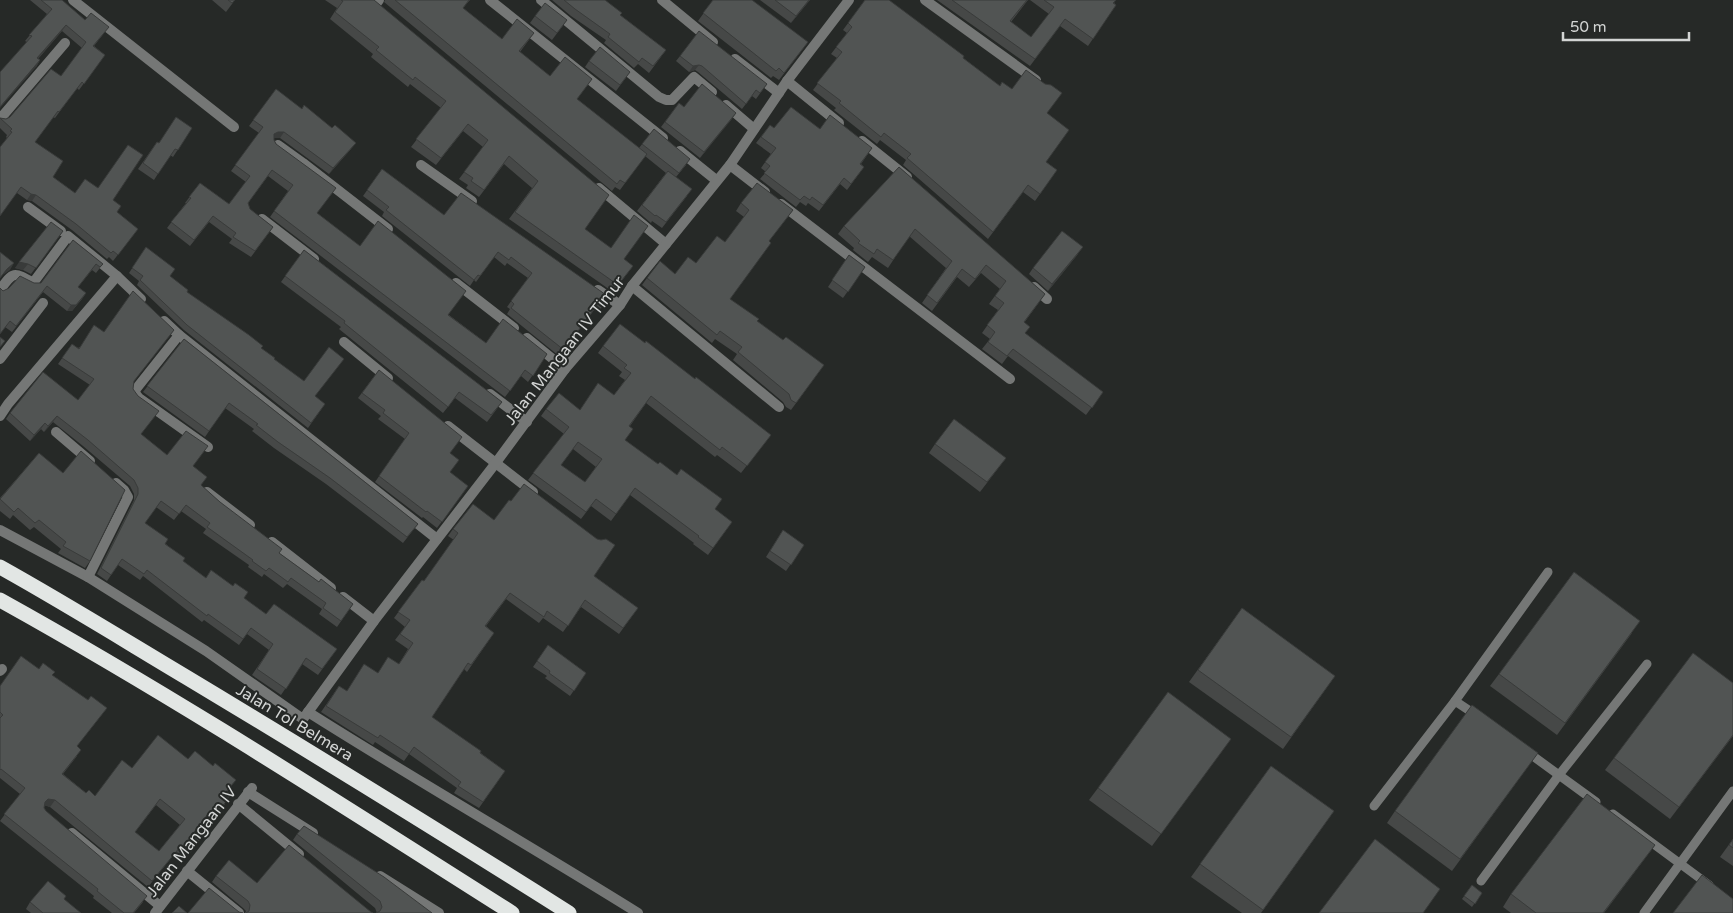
<svg xmlns="http://www.w3.org/2000/svg" width="1733" height="913" font-family="'Varela Round',sans-serif">
<style>
.lines{fill:none;stroke-linecap:round;stroke-linejoin:round}
.service{stroke:#757776;stroke-width:9}
.minor{stroke:#757776;stroke-width:10}
.motorway{stroke:#e2e6e4;stroke-width:15}
.wall{fill:#464847;fill-rule:evenodd}
.shaded-wall{fill:#393b3a}
.building{fill:#515453;stroke:#393b3a;fill-rule:evenodd}
.labels{text-anchor:middle;stroke-width:4;stroke-linejoin:round;paint-order:stroke}
.street-label{font-size:16px;fill:#d3d5d4;stroke:#262927}
</style>
<rect width="100%" height="100%" fill="#262927"/>
<g class="lines">
<g class="service">
<polyline points="1479,717 1455,701 1548,572"/>
<polyline points="1526,751 1596,802"/>
<polyline points="1374,806 1455,701"/>
<polyline points="1613,814 1709,885"/>
<polyline points="1481,881 1559,775 1647,664"/>
<polyline points="1644,913 1733,791"/>
</g>
<g class="minor">
<polyline points="73,0 234,127"/>
<polyline points="490,0 663,138"/>
<polyline points="541,0 659,97 666,100 672,100 694,77 712,92"/>
<polyline points="662,0 713,42"/>
<polyline points="925,0 1036,80"/>
<polyline points="376,4 379,0"/>
<polyline points="735,59 779,93"/>
<polyline points="787,81 839,123"/>
<polyline points="726,105 754,129"/>
<polyline points="0,119 65,43"/>
<polyline points="862,141 907,177"/>
<polyline points="278,145 303,163 388,229"/>
<polyline points="680,151 716,180"/>
<polyline points="421,165 472,201"/>
<polyline points="730,165 765,192"/>
<polyline points="599,188 666,244"/>
<polyline points="781,204 1010,379"/>
<polyline points="28,207 61,231"/>
<polyline points="262,219 314,259"/>
<polyline points="456,283 514,328"/>
<polyline points="632,286 779,407"/>
<polyline points="1034,287 1047,299"/>
<path d="M0 290C13 272 13 271 33 283L68 236 117 276 141 299"/>
<polyline points="598,290 620,305"/>
<polyline points="164,321 179,335 437,539"/>
<polyline points="179,335 136,389 135,393 139,398 208,447"/>
<polyline points="527,338 565,369"/>
<polyline points="344,342 388,378"/>
<polyline points="0,359 43,303"/>
<polyline points="490,394 527,422"/>
<polyline points="0,416 8,404 117,276"/>
<polyline points="448,426 533,492"/>
<polyline points="56,432 90,461"/>
<polyline points="207,492 250,525"/>
<polyline points="0,530 88,577 206,651 303,719 374,621 495,464 565,369 620,305 632,286 730,165 787,81 849,0"/>
<polyline points="272,542 331,588"/>
<polyline points="88,577 128,497 124,490 116,483"/>
<polyline points="343,597 374,621"/>
<polyline points="0,671 2,669"/>
<path d="M308 712C417 781 529 845 638 913"/>
<polyline points="248,792 313,833"/>
<polyline points="238,804 299,854"/>
<polyline points="72,833 160,906"/>
<polyline points="187,871 239,913"/>
<polyline points="380,876 439,913"/>
<polyline points="155,913 252,788"/>
</g>
<g class="motorway">
<path d="M0 567C63 602 124 640 186 677 314 754 442 833 569 913"/>
<path d="M0 600C175 697 343 806 512 913"/>
</g>
</g>
<g class="wall">
<polygon points="30,0 62,0 85,20 104,33 94,46 105,55 79,90 77,88 55,118 53,117 35,142 53,177 75,193 113,200 117,212 138,229 113,261 109,257 107,259 72,230 32,201 27,200 17,193 7,138 6,137 7,135 0,128 0,118 6,119 10,117 61,76 82,48 62,31 38,59 40,60 36,67 27,42 25,41 47,14"/>
<polygon points="212,0 235,0 226,12"/>
<polygon points="325,0 374,0 585,229 633,266 613,292 509,219 532,188 504,164 479,197 466,188 468,185 459,179 483,147 463,131 436,165 411,147 441,108 410,84 408,87 371,57 373,54 330,19 337,8"/>
<polygon points="385,0 470,0 463,8 502,39 534,33 520,52 550,76 592,79 577,99 639,148 654,129 686,165 676,177 687,196 662,228 652,221 651,223 637,211 666,173 645,156 620,190 615,187 612,191 384,2"/>
<polygon points="552,0 605,0 620,15 666,50 649,73 638,64 634,68 604,43 606,40 571,16"/>
<polygon points="713,0 808,42 779,80 773,76 771,78 698,21"/>
<polygon points="760,0 810,0 791,23"/>
<polygon points="865,0 963,58 1000,86 1047,113 1046,162 1057,170 1035,201 1023,192 988,239 903,165 906,160 880,140 877,144 834,110 836,108 813,90 837,58 831,54 847,33 843,30"/>
<polygon points="937,0 1028,0 1011,22 1031,37 1049,14 1030,0 1116,0 1114,3 1116,5 1088,46 1060,26 1030,66"/>
<polygon points="535,16 567,20 552,40 530,23"/>
<polygon points="680,56 767,84 756,99 752,96 742,109 698,72 695,70 689,72 676,61"/>
<polygon points="589,61 630,72 616,91 585,67"/>
<polygon points="276,89 351,149 329,174 280,138 274,138 274,140 317,213 449,315 486,343 547,354 528,382 521,376 505,397 270,217 288,191 268,176 248,203 250,209 273,227 251,257 229,243 232,239 209,222 190,246 167,228 186,203 185,203 200,183 229,204 246,182 231,171 259,133 249,126"/>
<polygon points="679,103 684,107 736,113 700,158 661,127"/>
<polygon points="770,125 774,128 820,129 872,148 861,164 864,167 847,190 840,184 819,211 808,203 806,206 800,202 796,207 760,179 766,172 761,168 771,154 756,143"/>
<polygon points="192,128 173,157 170,155 154,180 138,169 157,142 159,143"/>
<polygon points="899,167 1045,294 1024,323 1025,334 1103,392 1086,415 1008,356 1002,364 982,349 990,339 982,333 998,310 989,304 1000,289 981,273 969,287 957,277 932,311 922,303 946,268 909,236 888,268 872,257 868,262 853,250 854,248 838,234 844,226"/>
<polygon points="382,169 444,215 609,297 598,313 594,310 559,356 507,314 510,309 507,307 528,278 507,263 505,266 494,257 476,282 474,280 470,286 382,216 384,212 363,196"/>
<polygon points="741,203 793,210 769,241 730,299 757,321 783,340 824,365 791,410 786,407 783,402 733,360 737,354 715,339 712,343 642,285 647,278 675,274 696,263 725,242 744,217 736,211"/>
<polygon points="63,231 31,274 23,270 15,268"/>
<polygon points="73,240 103,264 96,273 92,270 78,287 86,293 82,299 72,311 67,311 43,292 12,332 5,327 3,291 34,283 41,283"/>
<polygon points="146,247 170,276 187,292 261,348 315,397 325,404 308,428 184,330 137,285 139,281 129,273"/>
<polygon points="304,250 502,402 487,422 455,398 443,413 339,329 341,327 281,282"/>
<polygon points="1078,254 1048,291 1029,274 1033,268"/>
<polygon points="849,255 865,267 843,298 828,287"/>
<polygon points="174,330 133,382 133,389 141,434 167,455 193,466 201,486 279,553 319,582 353,604 337,627 319,614 322,609 287,584 283,588 264,574 262,577 248,567 249,565 203,533 206,529 181,511 174,520 156,507 145,523 183,561 206,578 244,598 266,614 337,649 318,675 302,664 281,695 252,675 269,650 247,634 239,645 204,620 202,622 143,576 140,580 118,565 107,581 97,574 134,500 134,494 130,486 83,446 53,422 44,432 41,429 30,441 6,419 10,413 78,400 90,385 58,364 72,344 78,348 104,332"/>
<polygon points="184,339 418,524 403,543 326,484 274,448 252,431 254,429 225,408 205,437 143,392"/>
<path d="M645 343 771 435 741 473 717 455 715 457 646 403 630 426 625 440 732 522 708 555 693 544 694 543 630 495 611 521 591 506 581 519 528 480 564 434 541 416 546 409 580 410 614 395 625 380 619 376 622 372 598 353 603 346ZM573 449 596 467 585 482 561 465Z"/>
<polygon points="379,370 450,473 468,486 437,528 423,517 422,518 375,482 405,439 378,419 381,416 358,398"/>
<polygon points="935,444 1006,458 980,492 929,453"/>
<polygon points="39,453 90,561 85,568 58,553 61,549 34,527 30,530 13,515 10,519 0,511 0,498"/>
<polygon points="494,520 594,576 638,608 619,634 581,607 563,632 543,618 539,623 506,599 486,626 494,633 467,672 464,669 432,717 505,771 479,808 454,793 457,788 409,754 404,761 375,742 373,745 321,712 339,686 346,691 378,673 399,664 408,649 395,640 405,627 394,618 422,580 424,581 454,540 448,536 453,529"/>
<polygon points="783,530 804,545 786,571 766,557"/>
<polygon points="1242,608 1335,676 1283,749 1189,682"/>
<polygon points="1632,633 1557,735 1490,686 1499,674"/>
<polygon points="548,645 586,673 570,696 545,678 547,676 533,667"/>
<path d="M39 669 52 675 88 700 107 708 77 746V756L63 774 86 793 95 796 132 768 188 759 232 786 225 795V804L212 820 206 816 194 832 197 844 185 860 175 853 148 887 50 807 44 805V808L46 811 143 902 134 913H112L93 898 94 896 0 821 20 794 0 778V686ZM156 805 180 825 159 851 135 832Z"/>
<polygon points="1733,683 1733,736 1670,819 1605,770 1614,758"/>
<polygon points="1222,751 1152,846 1089,800 1098,788"/>
<polygon points="1529,765 1452,871 1387,823 1395,811"/>
<polygon points="1271,766 1334,811 1261,913 1242,913 1191,877"/>
<polygon points="297,834 432,913 377,913 375,908 293,840"/>
<polygon points="1733,839 1733,866 1720,857"/>
<polygon points="1655,845 1604,913 1511,913 1503,907 1511,894"/>
<polygon points="216,876 257,883 371,912 245,913 246,911 243,908 212,882"/>
<polygon points="1472,885 1482,893 1472,907 1462,899"/>
<polygon points="30,902 81,913 31,913 26,909"/>
</g>
<g class="shaded-wall">
<polygon points="809,0 810,0 791,23 796,16"/>
<polygon points="66,25 62,31 33,64 37,58"/>
<polygon points="40,60 36,67 0,108 0,107"/>
<polygon points="699,65 695,70 689,72 693,66"/>
<polygon points="736,113 732,119 700,158 704,152"/>
<polygon points="278,132 284,132 280,138 274,138 274,134"/>
<polygon points="356,143 351,149 329,174 333,168"/>
<polygon points="31,194 36,195 32,201 27,200"/>
<polygon points="1083,247 1078,254 1048,291 1052,284"/>
<polygon points="19,262 28,264 23,270 15,268"/>
<polygon points="14,263 10,270 3,275 7,269"/>
<polygon points="86,293 72,311 67,311 71,305"/>
<polygon points="57,416 53,422 44,432 48,426"/>
<polygon points="45,423 41,429 30,441 34,435"/>
<polygon points="1733,735 1733,736 1670,819"/>
<polygon points="48,799 55,800 50,807 44,805 45,802"/>
</g>
<g class="building">
<polygon points="41,0 62,0 85,20 91,13 109,27 93,46 105,55 84,84 82,82 59,112 58,111 35,142 63,161 53,177 75,193 85,179 98,188 128,145 143,155 113,200 121,206 117,212 138,229 118,255 113,251 111,253 76,224 36,195 31,194 21,187 0,216 0,147 12,132 10,131 12,129 0,118 6,119 10,117 51,69 61,76 86,42 66,25 37,58 40,60 0,107 0,72 32,36 29,35 52,9"/>
<polygon points="228,0 235,0 232,3"/>
<polygon points="341,0 374,0 609,195 585,229 611,248 634,215 648,226 624,259 633,266 618,285 515,212 538,181 509,156 484,190 471,181 473,178 464,172 488,140 468,124 441,158 416,139 446,101 415,77 413,80 376,50 379,47 335,12 343,1"/>
<polygon points="395,0 469,0 463,8 502,39 517,19 534,33 519,51 550,76 565,57 592,79 577,99 647,154 625,183 620,180 617,184"/>
<polygon points="564,0 605,0 622,13 620,15 666,50 653,66 642,58 639,62 608,37 610,34 575,9"/>
<polygon points="713,0 752,0 808,42 784,73 779,68 776,71 703,13"/>
<polygon points="775,0 809,0 796,16"/>
<polygon points="865,0 889,0 964,56 963,58 1000,86 1002,82 1012,89 1026,70 1045,84 1051,85 1062,93 1047,113 1069,130 1046,162 1057,170 1040,194 1028,185 993,232 907,158 911,154 884,133 881,137 839,103 841,101 817,83 842,52 836,47 852,27 848,23"/>
<polygon points="952,0 1027,0 1010,21 1031,37 1054,7 1044,0 1116,0 1113,3 1116,5 1093,39 1065,19 1035,59"/>
<polygon points="545,3 567,20 557,33 535,16"/>
<polygon points="699,31 767,84 760,93 756,90 746,104 702,66 699,65 693,66 680,56"/>
<polygon points="600,47 630,72 620,85 589,61"/>
<polygon points="702,84 736,113 704,152 665,122 679,103 684,107"/>
<polygon points="276,89 302,109 304,105 332,128 335,125 356,143 333,168 284,132 278,132 274,134 274,140 276,144 336,188 317,213 360,246 378,221 466,291 448,315 486,343 503,319 547,354 533,376 525,370 510,391 274,211 293,185 272,170 248,203 250,209 273,227 255,251 233,237 236,233 213,216 194,240 171,222 191,198 189,197 200,183 229,204 250,176 235,165 263,127 253,120"/>
<polygon points="791,107 820,129 830,115 872,148 860,164 864,167 851,184 844,178 823,205 812,197 810,200 804,196 800,200 764,173 770,166 765,162 776,148 761,137 770,125 774,128"/>
<polygon points="176,117 192,128 178,150 175,149 158,174 143,163 157,142 159,143"/>
<polygon points="654,129 690,159 679,173 642,144"/>
<polygon points="899,167 1045,294 1024,322 1030,327 1025,333 1103,392 1092,408 1013,349 1007,356 988,342 995,332 987,325 1004,303 995,296 1006,281 986,265 975,279 962,269 937,303 927,295 952,261 915,229 893,260 877,249 874,254 858,243 860,241 844,226"/>
<polygon points="382,169 444,215 461,193 609,297 602,307 598,304 564,350 511,308 514,304 511,301 532,273 511,257 509,260 498,252 480,276 478,275 474,280 386,210 389,207 367,190"/>
<polygon points="668,171 692,189 666,222 656,215 655,216 642,205"/>
<polygon points="757,183 793,210 769,241 771,243 730,299 759,319 757,321 783,340 786,337 824,365 796,403 791,400 789,394 738,352 742,347 720,331 717,335 647,278 660,261 675,274 688,257 696,263 717,236 725,242 749,210 741,203"/>
<polygon points="51,222 63,231 36,268 28,264 19,262"/>
<polygon points="1062,231 1083,247 1052,284 1033,268"/>
<polygon points="73,240 103,264 100,267 96,264 78,287 86,293 76,305 71,305 47,286 16,326 10,321 0,334 0,288 3,291 9,288 20,276 34,283 41,283"/>
<polygon points="146,247 175,269 170,276 188,290 187,292 249,335 263,346 261,348 275,358 274,359 304,381 329,347 344,359 315,396 325,404 311,423 187,325 140,280 143,276 132,268"/>
<polygon points="304,250 502,402 491,415 459,392 448,407 344,323 345,321 285,276"/>
<polygon points="0,252 14,263 7,269 0,278"/>
<polygon points="849,255 865,267 848,292 832,280"/>
<polygon points="133,291 174,330 134,381 133,389 138,396 159,411 141,434 167,455 186,431 208,446 193,466 207,477 201,485 220,502 282,549 279,553 319,582 321,579 353,604 341,621 323,608 326,603 291,578 288,582 269,568 266,571 252,561 253,560 207,527 210,523 186,505 179,514 161,501 145,523 168,539 165,544 185,558 183,561 206,578 211,570 233,586 235,583 248,592 244,598 266,614 274,604 337,649 322,669 306,658 286,689 257,669 273,644 251,628 243,639 208,614 207,616 147,570 144,574 122,559 111,575 101,568 138,494 138,488 134,480 88,440 57,416 48,426 45,423 34,435 10,413 43,372 78,400 94,379 62,358 72,344 79,349 94,325 104,332"/>
<path d="M620 324 645 343 646 341 695 379 696 377 771 435 747 466 722 447 720 450 651 396 629 426 633 429 625 440 658 464 660 462 677 475 681 469 722 499 715 509 732 522 713 548 698 537 699 536 635 488 616 514 596 499 586 512 533 473 569 427 546 409 559 393 580 410 598 383 614 395 631 373 624 368 627 365 603 346ZM578 442 602 459 585 482 561 465Z"/>
<polygon points="0,337 5,341 0,347"/>
<polygon points="184,339 418,524 407,537 330,478 278,442 256,425 258,424 229,403 209,431 147,386"/>
<polygon points="379,370 462,437 450,453 459,460 450,472 468,486 442,522 427,511 426,512 379,476 409,433 383,413 385,410 362,393"/>
<polygon points="954,419 1006,458 987,482 935,444"/>
<polygon points="81,451 125,490 90,561 63,546 66,542 39,520 35,523 18,508 14,512 0,499 39,453 63,473"/>
<polygon points="524,484 597,539 601,540 606,539 615,545 594,576 638,608 623,628 585,600 568,626 547,611 544,617 510,593 485,626 494,633 471,665 468,663 432,717 481,751 480,753 505,771 483,802 458,786 461,782 414,747 409,754 380,735 378,738 326,706 339,686 347,691 364,664 378,673 388,657 399,664 413,643 400,634 410,620 398,612 422,580 424,581 458,533 453,529 473,504 494,520 509,500 511,501"/>
<polygon points="783,530 804,545 791,565 770,551"/>
<polygon points="1574,572 1640,621 1565,723 1499,674"/>
<polygon points="1242,608 1335,676 1291,737 1198,670"/>
<polygon points="548,645 586,673 574,691 549,673 550,671 537,661"/>
<polygon points="1693,653 1733,683 1733,735 1679,807 1614,758"/>
<path d="M21 656 39 669 43 663 55 672 52 675 88 700 91 696 107 708 77 746 81 750 62 774 86 793 89 790 95 796 122 760 132 768 158 735 188 759 195 751 213 766 215 763 236 780 224 794 229 798 216 814 211 810 194 832 201 838 189 854 180 847 152 881 55 800 48 799 45 802 44 808 46 811 147 896 133 913H124L97 891 98 889 4 814 25 788 1 769 0 770V718L3 715 0 712V686ZM160 799 185 819 159 851 135 832Z"/>
<polygon points="1168,692 1231,739 1161,834 1098,788"/>
<polygon points="1472,705 1538,753 1460,859 1395,811"/>
<polygon points="1271,766 1334,811 1263,910 1200,864"/>
<polygon points="1587,794 1655,845 1603,913 1536,913 1511,894"/>
<polygon points="304,826 384,877 432,913 376,913 380,911 382,907 380,901 297,834"/>
<polygon points="1375,839 1440,889 1423,913 1319,913"/>
<polygon points="1733,839 1733,848 1729,845"/>
<polygon points="289,845 371,912 373,913 246,913 249,911 250,905 248,901 216,876 229,860 257,883"/>
<polygon points="1702,875 1733,899 1733,913 1673,913"/>
<polygon points="48,881 66,896 64,899 81,913 43,913 30,902"/>
<polygon points="1472,885 1482,893 1475,904 1464,896"/>
<polygon points="209,888 239,912 243,913 188,913"/>
<polygon points="179,906 187,913 172,913"/>
</g>
<g class="labels">
<g class="street-label">
<text transform="translate(564 350) rotate(-52)" y="6">Jalan Mangaan IV Timur</text>
<text transform="translate(295 722) rotate(31)" y="6">Jalan Tol Belmera</text>
<text transform="translate(191 841) rotate(-52)" y="6">Jalan Mangaan IV</text>
</g>
</g>
<path d="M1563 32v8h126v-8" fill="none" stroke="#d3d5d4" stroke-width="2.5"/>
<text x="1570" y="32" font-size="15" fill="#d3d5d4" stroke="#262927" stroke-width="4" paint-order="stroke">50 m</text>
</svg>
